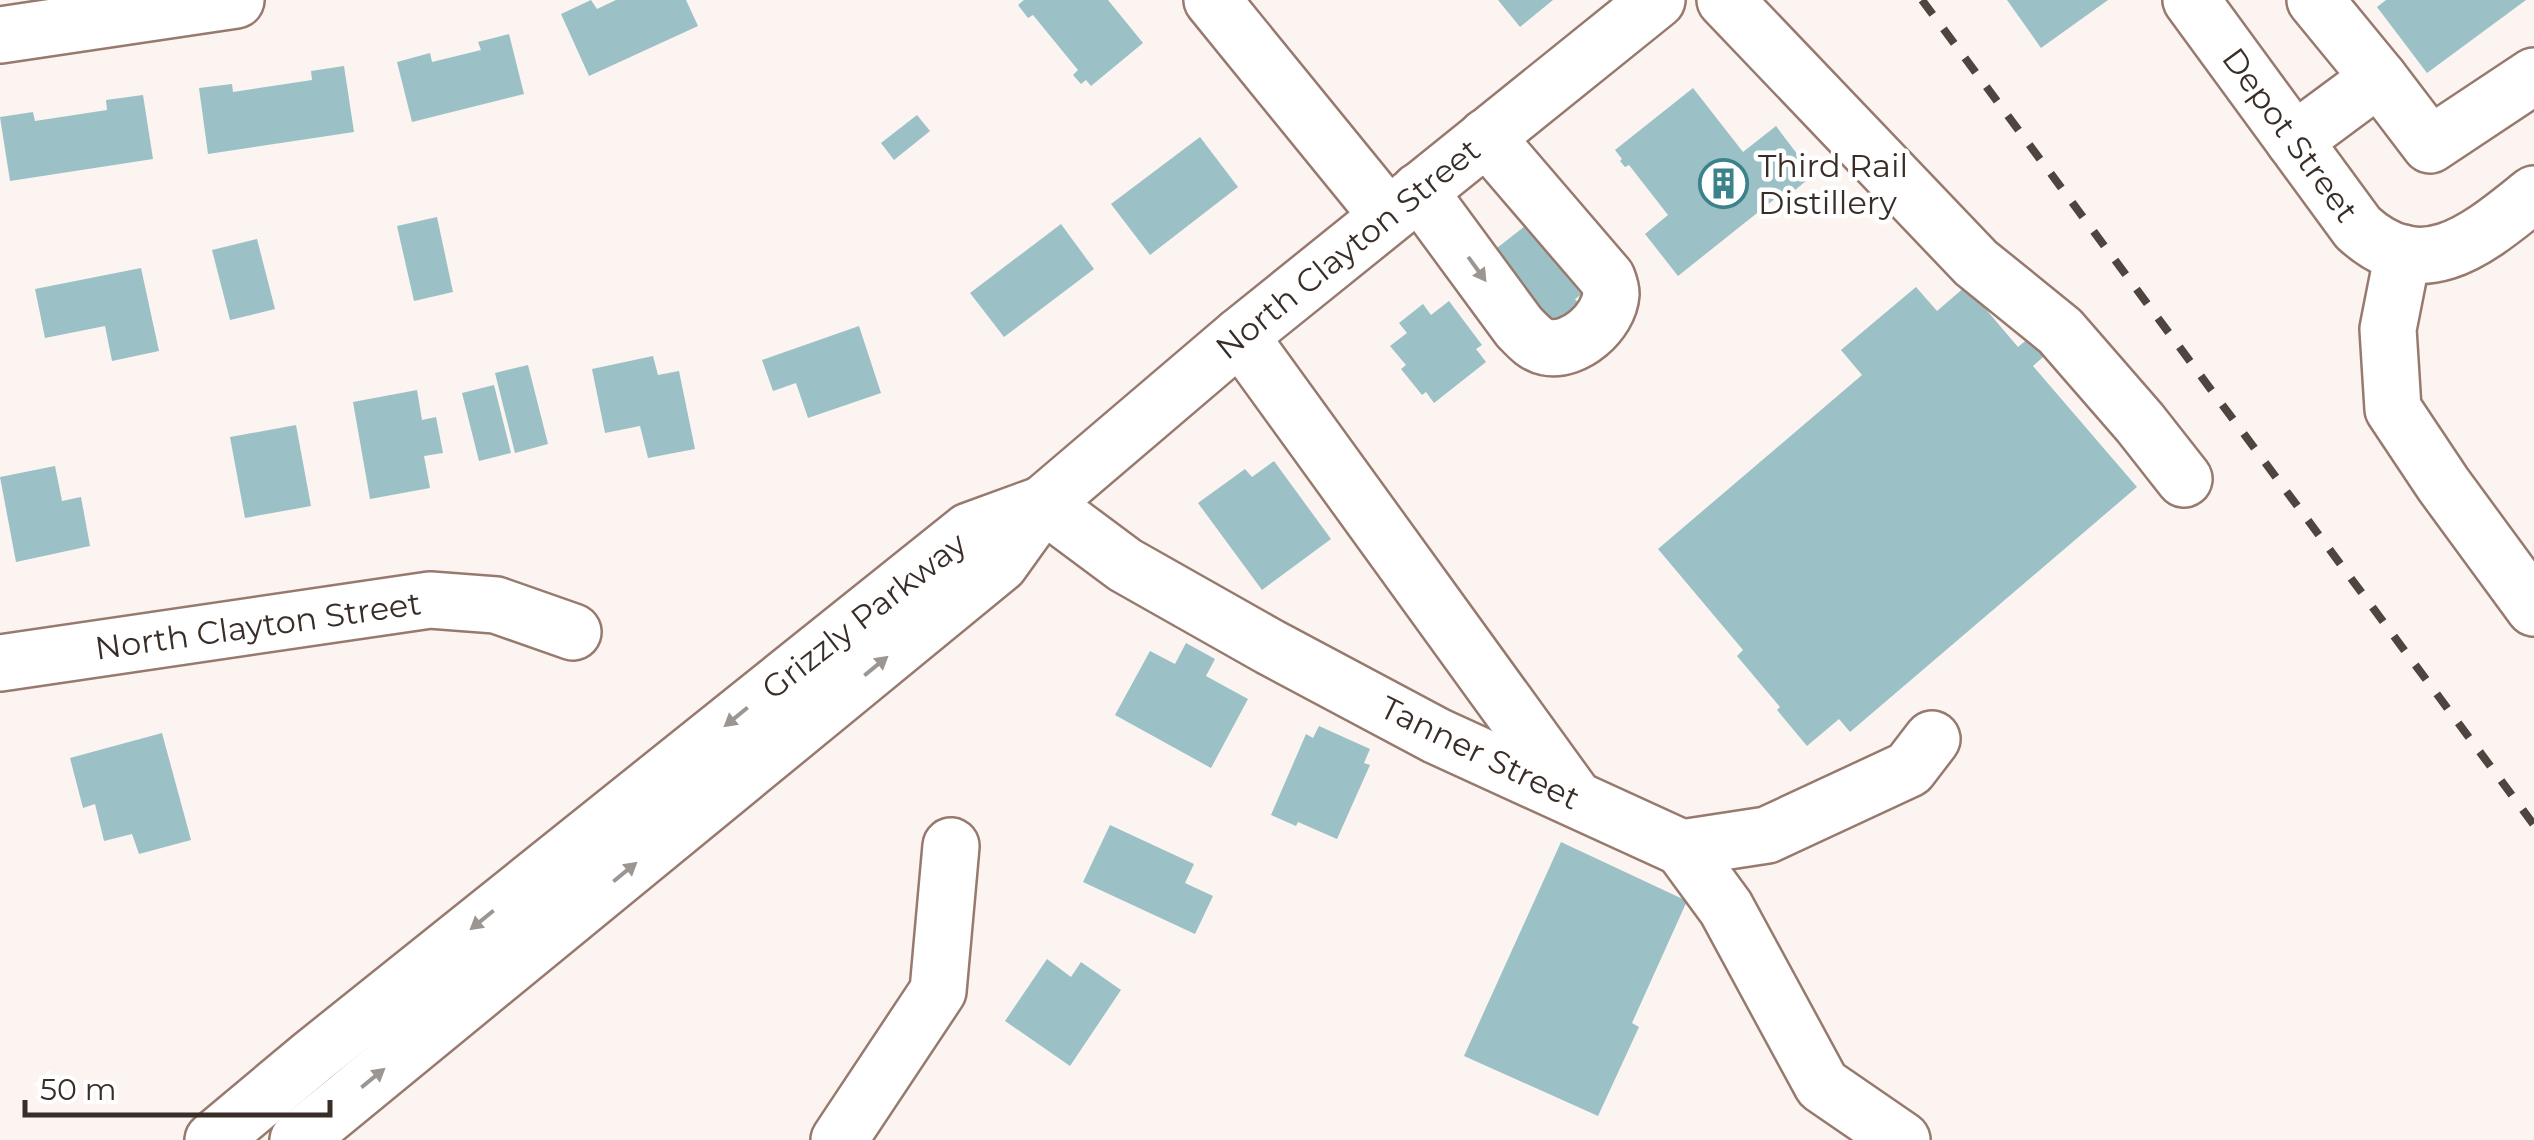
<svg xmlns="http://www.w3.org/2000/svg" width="2534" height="1140" font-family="Montserrat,sans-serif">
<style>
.building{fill:#9bc1c6}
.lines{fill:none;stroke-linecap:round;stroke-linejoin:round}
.minor-casing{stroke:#977a6d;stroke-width:60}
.minor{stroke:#fff;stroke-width:55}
.rail{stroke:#4f443e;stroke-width:8;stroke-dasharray:18 18;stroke-linecap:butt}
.oneway{fill:#9c9693}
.labels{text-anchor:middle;stroke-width:9;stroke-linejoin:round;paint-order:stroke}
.street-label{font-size:32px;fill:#392d27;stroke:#fff}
.poi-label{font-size:32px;fill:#392d27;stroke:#fff;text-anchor:start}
</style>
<rect width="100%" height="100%" fill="#fbf4f1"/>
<g class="building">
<polygon points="591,0 597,9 616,0 686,0 698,26 589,76 561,14"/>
<polygon points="1024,0 1108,0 1143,43 1091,86 1086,80 1081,84 1073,75 1078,70 1033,15 1028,18 1018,5"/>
<polygon points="1498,0 1553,0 1520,27"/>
<polygon points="2007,0 2108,0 2041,48"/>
<polygon points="2386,0 2526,0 2427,73 2377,7"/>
<polygon points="509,34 524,94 412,122 397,62 430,53 432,62 481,50 478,42"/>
<polygon points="344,66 354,132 208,154 199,88 232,84 233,92 312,80 311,71"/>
<polygon points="1693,88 1743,152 1776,126 1810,171 1803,177 1806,181 1795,190 1791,186 1678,276 1645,234 1668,215 1629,165 1625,167 1620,161 1622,159 1615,150"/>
<polygon points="143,95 153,159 10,181 0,117 33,112 35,121 107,110 106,100"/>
<polygon points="917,115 930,131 894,160 881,143"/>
<polygon points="1200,137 1238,187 1150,255 1111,204"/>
<polygon points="1538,216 1592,287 1575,299 1581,306 1547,332 1488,255"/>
<polygon points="437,217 453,292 414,301 397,226"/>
<polygon points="1061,224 1094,269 1004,337 970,293"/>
<polygon points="257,239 275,309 230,320 212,250"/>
<polygon points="141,268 159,351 112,361 105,326 45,338 35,289"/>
<polygon points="1966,286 2018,347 2036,332 2051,350 2033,366 2137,487 1850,732 1839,719 1807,746 1777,710 1780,707 1737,656 1743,650 1658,549 1862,375 1841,350 1916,287 1937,311"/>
<polygon points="1449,301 1482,345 1476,349 1486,362 1434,403 1426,392 1422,395 1401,369 1406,365 1390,346 1407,333 1399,323 1423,304 1431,315"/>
<polygon points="859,326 881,393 808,418 796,383 773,391 762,360"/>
<polygon points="653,356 658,375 679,371 695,449 648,458 640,426 605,433 592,369"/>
<polygon points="528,365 548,444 515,453 495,373"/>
<polygon points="494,385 511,453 479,461 462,393"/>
<polygon points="417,390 422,420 436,417 443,453 424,456 430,488 370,499 353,402"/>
<polygon points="296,425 311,506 245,518 230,437"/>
<polygon points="1274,461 1331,539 1262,590 1198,503 1245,469 1252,477"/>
<polygon points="55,466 62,501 81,497 90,546 16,562 0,477"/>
<polygon points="1186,643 1215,659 1206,676 1248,699 1211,768 1115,715 1150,651 1175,664"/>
<polygon points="1319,726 1370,749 1364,763 1370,765 1337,839 1298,822 1296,826 1271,815 1306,734 1313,738"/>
<polygon points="162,733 191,840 139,854 132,834 104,841 95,804 83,808 70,758"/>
<polygon points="1110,825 1194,864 1185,883 1213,896 1195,934 1083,882"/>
<polygon points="1561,842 1687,901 1632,1023 1639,1027 1598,1116 1464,1056"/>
<polygon points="1047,959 1071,977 1081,962 1121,990 1070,1066 1005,1021"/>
</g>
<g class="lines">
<defs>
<g id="minor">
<polyline points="1212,0 1388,216"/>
<polyline points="1725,0 1976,263 2060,331 2140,423 2184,479"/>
<path d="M2191 0 2358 228C2424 288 2480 237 2534 194"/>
<polyline points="2315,0 2379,78"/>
<polyline points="0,35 236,0"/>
<polyline points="2294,141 2379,78 2430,145 2534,76"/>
<path d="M1419 191 1519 327C1526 334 1535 345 1546 347 1574 353 1609 322 1611 294 1611 289 1609 283 1607 278L1486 137"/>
<polyline points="2403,253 2388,329 2393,409 2443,484 2534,608"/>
<polyline points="1240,336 1574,797"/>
<polyline points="1043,504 1125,565 1270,647 1437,736 1682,848 1767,835 1909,769 1932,739"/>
<polyline points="0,663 430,600 496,605 573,632"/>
<polyline points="1682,848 1726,908 1822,1085 1902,1140"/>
<polyline points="213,1140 311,1058 969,531 1043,504"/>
<polyline points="298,1140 1000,564 1043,504 1240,336 1657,0"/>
<polyline points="839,1140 938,991 951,846"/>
</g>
</defs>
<use href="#minor" class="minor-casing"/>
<use href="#minor" class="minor"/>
<polyline class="rail" points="1922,0 2534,825"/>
</g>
<defs><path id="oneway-solid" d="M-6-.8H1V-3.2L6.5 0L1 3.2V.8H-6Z" transform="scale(2.5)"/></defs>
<g class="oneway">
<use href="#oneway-solid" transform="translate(1477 269) rotate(54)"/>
<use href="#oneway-solid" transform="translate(876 666) rotate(-39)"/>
<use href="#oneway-solid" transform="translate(736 717) rotate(141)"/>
<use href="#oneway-solid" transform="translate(625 872) rotate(-39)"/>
<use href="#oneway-solid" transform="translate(482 920) rotate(141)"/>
<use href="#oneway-solid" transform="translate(373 1078) rotate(-39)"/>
</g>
<defs>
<symbol id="building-ring" viewBox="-11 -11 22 22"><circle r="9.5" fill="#fff" stroke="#3b828a" stroke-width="1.5"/><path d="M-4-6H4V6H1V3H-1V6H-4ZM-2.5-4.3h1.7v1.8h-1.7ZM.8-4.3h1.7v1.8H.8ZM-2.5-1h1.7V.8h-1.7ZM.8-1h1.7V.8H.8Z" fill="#3b828a"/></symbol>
</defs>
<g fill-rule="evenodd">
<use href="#building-ring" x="1696" y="156" width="55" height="55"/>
</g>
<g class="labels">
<g class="street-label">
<text transform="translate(2290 135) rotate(54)" y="11">Depot Street</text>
<text transform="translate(1348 249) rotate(-39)" y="11">North Clayton Street</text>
<text transform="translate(864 616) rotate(-38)" y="11">Grizzly Parkway</text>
<text transform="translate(258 626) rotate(-8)" y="11">North Clayton Street</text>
<text transform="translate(1480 753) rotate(26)" y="11">Tanner Street</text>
</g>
<g class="poi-label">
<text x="1758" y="177">Third Rail<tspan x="1758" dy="37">Distillery</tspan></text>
</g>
</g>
<path d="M25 1100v15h305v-15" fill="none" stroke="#392d27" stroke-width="5"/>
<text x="40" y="1100" font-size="30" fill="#392d27" stroke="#ffffff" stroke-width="8" paint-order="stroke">50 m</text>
</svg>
